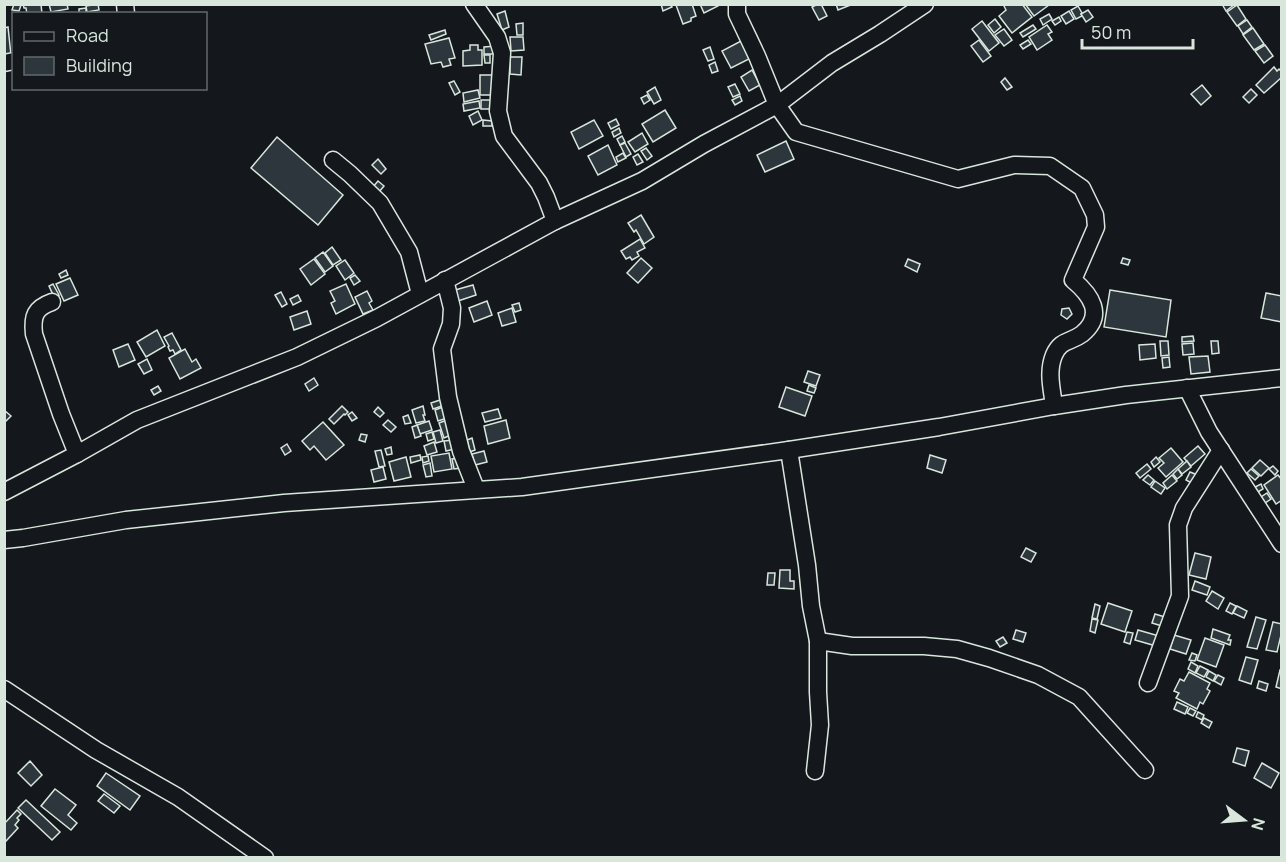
<svg xmlns="http://www.w3.org/2000/svg" width="1286" height="862" font-family="Manrope,sans-serif">
<style>
.building{fill:#2c363c;stroke:#d8e6dc;stroke-width:1.5}
.lines{fill:none;stroke-linecap:round;stroke-linejoin:round}
.minor-casing{stroke:#d8e6dc;stroke-width:19}
.minor{stroke:#14181c;stroke-width:16}
</style>
<rect width="100%" height="100%" fill="#14181c"/>
<g class="building">
<polygon points="14,4 21,5 19,11 12,10"/>
<polygon points="23,4 41,4 42,14 27,14 26,8 24,8"/>
<polygon points="49,4 67,4 68,9 51,12"/>
<polygon points="98,4 99,10 87,12 86,6"/>
<polygon points="661,4 670,4 672,7 663,11"/>
<polygon points="677,4 692,4 696,16 691,18 691,21 683,24 676,5"/>
<polygon points="700,4 717,4 718,6 704,13"/>
<polygon points="818,4 821,4 827,16 819,20 812,7"/>
<polygon points="836,4 853,4 838,10"/>
<polygon points="1006,4 1022,4 1032,17 1012,33 999,16 1006,10 1004,6"/>
<polygon points="1025,4 1048,4 1049,5 1034,16"/>
<polygon points="1222,4 1235,4 1226,11"/>
<polygon points="1237,5 1246,19 1237,26 1227,12"/>
<polygon points="1078,6 1082,13 1081,14 1082,16 1076,19 1071,10"/>
<polygon points="86,8 86,13 79,14 79,9"/>
<polygon points="1088,10 1093,17 1086,22 1081,14"/>
<polygon points="505,11 509,27 502,30 497,14"/>
<polygon points="1069,11 1074,19 1066,24 1061,16"/>
<polygon points="1049,14 1052,19 1043,25 1040,19"/>
<polygon points="1059,17 1061,21 1055,25 1052,21"/>
<polygon points="995,19 1001,27 994,33 988,25"/>
<polygon points="1247,20 1252,27 1243,34 1238,26"/>
<polygon points="982,21 999,43 989,51 972,29"/>
<polygon points="523,23 523,35 517,35 516,24"/>
<polygon points="1033,25 1036,29 1023,37 1020,33"/>
<polygon points="1047,25 1052,32 1048,34 1052,40 1037,50 1029,37"/>
<polygon points="8,27 11,55 4,56 4,28"/>
<polygon points="1253,28 1264,44 1254,50 1243,35"/>
<polygon points="1004,29 1012,40 1004,46 995,35"/>
<polygon points="445,30 446,34 431,40 429,35"/>
<polygon points="510,37 523,37 524,50 511,51"/>
<polygon points="449,38 455,58 449,59 451,65 443,67 441,62 431,64 425,44"/>
<polygon points="979,40 991,56 983,62 971,46"/>
<polygon points="1028,40 1031,44 1023,49 1020,45"/>
<polygon points="741,41 749,59 731,68 722,51"/>
<polygon points="470,45 478,45 478,50 482,50 482,65 463,66 463,51 470,50"/>
<polygon points="1265,45 1273,56 1264,63 1255,51"/>
<polygon points="496,46 496,54 484,54 484,47"/>
<polygon points="710,47 714,59 708,61 703,50"/>
<polygon points="484,55 490,55 490,63 485,63"/>
<polygon points="510,57 522,57 521,75 510,74"/>
<polygon points="715,62 718,71 712,73 709,65"/>
<polygon points="1274,67 1277,71 1279,69 1282,72 1282,77 1264,93 1256,85"/>
<polygon points="752,70 760,85 749,91 741,77"/>
<polygon points="480,75 492,75 493,95 480,95"/>
<polygon points="1005,78 1012,87 1007,90 1001,82"/>
<polygon points="454,81 460,92 455,95 449,83"/>
<polygon points="735,84 740,94 733,97 728,87"/>
<polygon points="1202,85 1211,96 1201,105 1191,94"/>
<polygon points="655,87 661,100 654,104 647,92"/>
<polygon points="1251,89 1257,95 1249,103 1243,97"/>
<polygon points="478,90 480,98 464,102 463,93"/>
<polygon points="647,95 650,100 644,104 641,98"/>
<polygon points="740,96 742,101 735,105 732,100"/>
<rect x="481" y="100" width="12" height="9"/>
<polygon points="479,101 480,108 464,111 463,104"/>
<polygon points="665,110 676,128 653,142 642,124"/>
<polygon points="478,111 482,120 473,125 469,116"/>
<polygon points="616,119 619,125 611,129 608,123"/>
<polygon points="483,120 492,121 492,126 483,126"/>
<polygon points="594,120 603,136 579,149 571,132"/>
<polygon points="619,128 621,133 614,137 612,132"/>
<polygon points="642,133 648,144 635,152 628,142"/>
<polygon points="622,136 625,142 620,145 617,139"/>
<polygon points="277,137 343,195 318,225 251,168"/>
<polygon points="786,141 794,159 765,172 757,155"/>
<polygon points="625,143 631,154 626,157 620,145"/>
<polygon points="608,145 617,165 598,175 588,156"/>
<polygon points="646,148 652,156 647,160 641,151"/>
<polygon points="623,153 626,158 618,162 616,157"/>
<polygon points="638,154 643,162 637,165 633,157"/>
<polygon points="378,159 386,169 381,174 372,165"/>
<polygon points="378,181 384,186 379,192 373,187"/>
<polygon points="641,215 654,237 644,244 636,230 634,232 628,223"/>
<polygon points="640,239 645,248 637,252 639,256 632,260 630,257 626,259 621,251"/>
<polygon points="332,247 341,260 333,265 325,253"/>
<polygon points="323,252 333,266 325,272 315,258"/>
<polygon points="641,258 652,268 638,283 627,273"/>
<polygon points="1123,258 1130,260 1128,265 1121,263"/>
<polygon points="314,259 325,274 311,285 300,269"/>
<polygon points="908,259 920,264 917,272 905,266"/>
<polygon points="345,260 354,273 345,280 336,266"/>
<polygon points="66,270 68,275 61,278 59,274"/>
<polygon points="355,275 360,281 354,285 350,278"/>
<polygon points="70,278 78,295 64,301 56,284"/>
<polygon points="53,284 59,295 54,297 49,286"/>
<polygon points="346,284 355,304 336,314 331,303 335,301 330,291"/>
<polygon points="473,285 476,295 458,301 455,290"/>
<polygon points="1110,290 1171,300 1166,337 1104,327"/>
<polygon points="367,291 372,301 369,303 373,310 363,314 355,297"/>
<polygon points="281,292 287,304 282,307 275,295"/>
<polygon points="1266,293 1282,296 1282,322 1261,318"/>
<polygon points="298,295 301,301 293,305 290,299"/>
<polygon points="487,301 492,315 474,322 469,308"/>
<polygon points="519,303 521,310 515,312 512,305"/>
<polygon points="512,308 516,322 502,326 498,313"/>
<polygon points="1069,308 1072,314 1067,319 1061,315 1062,309"/>
<polygon points="307,311 311,324 294,330 290,317"/>
<polygon points="157,330 165,346 146,357 137,342"/>
<polygon points="172,333 181,350 175,354 173,350 170,351 168,347 169,346 164,337"/>
<polygon points="1193,336 1194,341 1182,342 1182,337"/>
<polygon points="1160,341 1168,341 1169,355 1161,356"/>
<polygon points="1211,341 1218,341 1219,353 1212,354"/>
<polygon points="1193,343 1194,354 1183,355 1182,344"/>
<polygon points="128,344 135,360 119,367 113,350"/>
<polygon points="1155,344 1156,358 1140,360 1139,345"/>
<polygon points="185,349 192,362 196,359 201,368 180,379 169,358"/>
<polygon points="1208,356 1210,372 1191,374 1189,357"/>
<polygon points="1169,357 1170,367 1163,368 1162,358"/>
<polygon points="147,359 152,370 144,374 138,364"/>
<polygon points="808,371 820,375 816,386 804,382"/>
<polygon points="314,378 318,385 309,391 305,384"/>
<polygon points="809,385 816,388 814,393 807,391"/>
<polygon points="158,386 161,391 154,395 151,390"/>
<polygon points="786,387 812,396 805,416 779,407"/>
<polygon points="440,400 442,406 433,409 431,403"/>
<polygon points="342,406 348,412 345,415 344,414 334,424 329,419"/>
<polygon points="423,406 425,415 423,415 425,421 416,423 412,410"/>
<polygon points="378,407 384,413 380,417 374,412"/>
<polygon points="443,407 447,418 438,421 435,410"/>
<polygon points="498,409 501,418 485,422 482,413"/>
<polygon points="4,410 11,416 4,423"/>
<polygon points="352,412 357,418 352,421 348,415"/>
<polygon points="408,415 411,423 405,424 403,417"/>
<polygon points="388,420 396,427 391,432 383,425"/>
<polygon points="447,420 451,435 444,438 439,423"/>
<polygon points="506,420 510,438 488,444 484,426"/>
<polygon points="429,421 432,430 420,434 417,425"/>
<polygon points="323,422 344,445 326,460 314,446 310,450 302,441"/>
<polygon points="417,425 421,436 415,438 412,427"/>
<polygon points="440,430 443,441 436,443 433,432"/>
<polygon points="432,432 434,439 428,441 426,434"/>
<polygon points="361,434 367,435 365,442 359,440"/>
<polygon points="472,438 475,450 470,452 467,440"/>
<polygon points="454,440 455,449 446,451 444,441"/>
<polygon points="434,442 437,452 427,455 424,446"/>
<polygon points="287,444 291,451 285,455 281,448"/>
<polygon points="1198,446 1205,454 1191,466 1184,458"/>
<polygon points="391,447 392,454 387,455 385,449"/>
<polygon points="1171,448 1183,462 1166,477 1158,468 1164,463 1159,458"/>
<polygon points="381,450 385,466 379,467 375,451"/>
<polygon points="484,451 487,462 475,465 472,454"/>
<polygon points="449,453 452,469 434,472 431,456"/>
<polygon points="420,455 421,460 411,463 410,457"/>
<polygon points="930,455 946,460 942,473 927,468"/>
<polygon points="428,456 429,461 423,463 422,457"/>
<polygon points="406,457 411,477 394,481 389,462"/>
<polygon points="1156,457 1160,462 1154,467 1151,462"/>
<polygon points="459,458 461,468 454,469 452,459"/>
<polygon points="1260,460 1269,468 1261,476 1252,468"/>
<polygon points="1187,461 1191,467 1182,474 1178,469"/>
<polygon points="430,463 432,476 426,477 423,465"/>
<polygon points="1147,464 1151,469 1140,478 1136,473"/>
<polygon points="1273,466 1278,471 1275,475 1269,469"/>
<polygon points="383,467 386,479 374,482 371,470"/>
<polygon points="1178,469 1182,475 1177,479 1173,474"/>
<polygon points="1251,469 1259,476 1255,480 1247,473"/>
<polygon points="1190,472 1200,476 1195,485 1186,480"/>
<polygon points="1148,475 1154,480 1150,485 1143,480"/>
<polygon points="1172,475 1177,481 1167,489 1163,483"/>
<polygon points="1278,475 1282,480 1282,500 1276,504 1264,485"/>
<polygon points="1155,481 1165,488 1161,494 1151,487"/>
<polygon points="1261,484 1263,489 1258,492 1255,487"/>
<polygon points="1267,493 1271,499 1265,503 1261,497"/>
<polygon points="1026,548 1036,553 1031,562 1021,557"/>
<polygon points="1195,553 1211,557 1206,579 1189,575"/>
<polygon points="780,570 790,570 790,581 794,581 794,589 779,588"/>
<polygon points="768,573 775,573 774,585 767,585"/>
<polygon points="1195,581 1210,587 1207,595 1192,590"/>
<polygon points="1212,591 1224,598 1218,609 1206,601"/>
<polygon points="1108,603 1132,611 1125,632 1101,624"/>
<polygon points="1230,603 1236,606 1232,614 1226,611"/>
<polygon points="1095,604 1100,606 1097,619 1092,618"/>
<polygon points="1237,606 1247,611 1244,618 1233,613"/>
<polygon points="1155,614 1165,617 1162,626 1152,623"/>
<polygon points="1256,617 1266,620 1257,649 1247,647"/>
<polygon points="1092,619 1098,620 1095,633 1090,631"/>
<polygon points="1273,622 1282,624 1282,631 1277,652 1266,650"/>
<polygon points="1213,629 1230,635 1228,640 1231,640 1230,645 1211,638"/>
<polygon points="1016,630 1026,633 1023,642 1013,639"/>
<polygon points="1138,630 1159,636 1156,646 1135,640"/>
<polygon points="1127,632 1133,633 1130,644 1124,642"/>
<polygon points="1174,635 1191,640 1186,654 1170,649"/>
<polygon points="1003,637 1007,643 1000,647 996,641"/>
<polygon points="1205,638 1224,645 1216,667 1197,660"/>
<polygon points="1192,653 1197,655 1195,661 1189,660"/>
<polygon points="1246,657 1258,660 1251,684 1239,680"/>
<polygon points="1191,662 1198,666 1195,673 1188,669"/>
<polygon points="1200,666 1208,670 1204,677 1196,673"/>
<polygon points="1280,670 1282,671 1282,689 1276,687"/>
<polygon points="1209,671 1216,675 1213,681 1206,677"/>
<polygon points="1189,672 1210,683 1207,689 1210,691 1203,704 1200,702 1197,709 1176,698 1179,693 1174,691 1180,679 1184,681"/>
<polygon points="1218,675 1224,678 1221,685 1214,681"/>
<polygon points="1259,681 1268,684 1266,691 1257,688"/>
<polygon points="1177,702 1188,707 1185,714 1174,709"/>
<polygon points="1190,708 1196,711 1193,716 1187,713"/>
<polygon points="1198,712 1204,715 1202,720 1196,717"/>
<polygon points="1204,718 1212,722 1209,728 1201,723"/>
<polygon points="1237,748 1249,751 1245,766 1233,762"/>
<polygon points="30,761 42,775 31,786 18,773"/>
<polygon points="1262,763 1279,773 1271,788 1254,778"/>
<polygon points="106,773 140,796 130,810 97,786"/>
<polygon points="55,789 76,805 68,815 77,823 71,830 41,806"/>
<polygon points="104,794 120,806 114,813 98,801"/>
<polygon points="26,800 60,832 52,840 18,808"/>
<polygon points="17,810 21,814 17,818 19,820 15,825 18,828 6,841 4,840 4,824"/>
</g>
<g class="lines">
<defs>
<g id="minor">
<polyline points="125,4 126,14"/>
<polyline points="474,4 497,37 502,53 498,111 504,136 539,183 546,197 555,221"/>
<path d="M737 4V14L757 56 777 105 796 132 958 179 1014 165 1050 166 1082 188 1095 215 1096 227 1073 280C1091 295 1105 315 1082 334 1070 343 1061 339 1054 355 1047 372 1052 389 1054 406"/>
<polyline points="4,63 14,61"/>
<polyline points="333,160 350,174 380,203 409,252 420,294"/>
<polyline points="445,280 452,308 451,324 442,349 448,397 461,451 476,489"/>
<path d="M52 302C35 308 32 316 34 334L61 414 77 454"/>
<polyline points="1187,388 1209,432 1282,544"/>
<polyline points="789,450 807,565 811,606 818,641 818,692 820,725 815,771"/>
<polyline points="4,492 77,454 137,420 297,357 377,318 555,221 642,181 704,144 777,105 832,63 880,34 925,4"/>
<polyline points="4,540 23,538 126,520 284,503 522,487 789,450 939,427 1054,406 1126,395 1282,378"/>
<polyline points="818,641 852,646 924,646 957,649 989,658 1038,675 1079,697 1145,770"/>
<polyline points="1148,683 1180,596 1178,525 1184,508 1221,450"/>
<polyline points="4,689 96,750 178,797 265,858"/>
</g>
</defs>
<use href="#minor" class="minor-casing"/>
<use href="#minor" class="minor"/>
</g>
<rect width="1286" height="862" fill="none" stroke="#d8e6dc" stroke-width="12"/>
<rect x="12" y="12" width="195" height="78" fill="#14181c" stroke="#626a69" stroke-width="1.5"/>
<rect x="24" y="32" width="30" height="9" fill="#14181c" stroke="#626a69" stroke-width="1.5"/>
<text x="66" y="42" font-size="18" fill="#d8e6dc">Road</text>
<rect x="24" y="57" width="30" height="18" fill="#2c363c" stroke="#626a69" stroke-width="1.5"/>
<text x="66" y="72" font-size="18" fill="#d8e6dc">Building</text>
<g transform="translate(1244 820) rotate(106)" stroke="#14181c" stroke-width="4.5" paint-order="stroke">
<path d="M0-4.5L10 22L0 15L-10 22Z" fill="#d8e6dc"/>
<text y="-9" font-size="16" font-weight="bold" text-anchor="middle" fill="#d8e6dc">N</text>
</g>
<path d="M1082 39v9h111v-9" fill="none" stroke="#d8e6dc" stroke-width="3"/>
<text x="1091" y="39" font-size="18" fill="#d8e6dc" stroke="#14181c" stroke-width="4.5" paint-order="stroke">50 m</text>
</svg>
